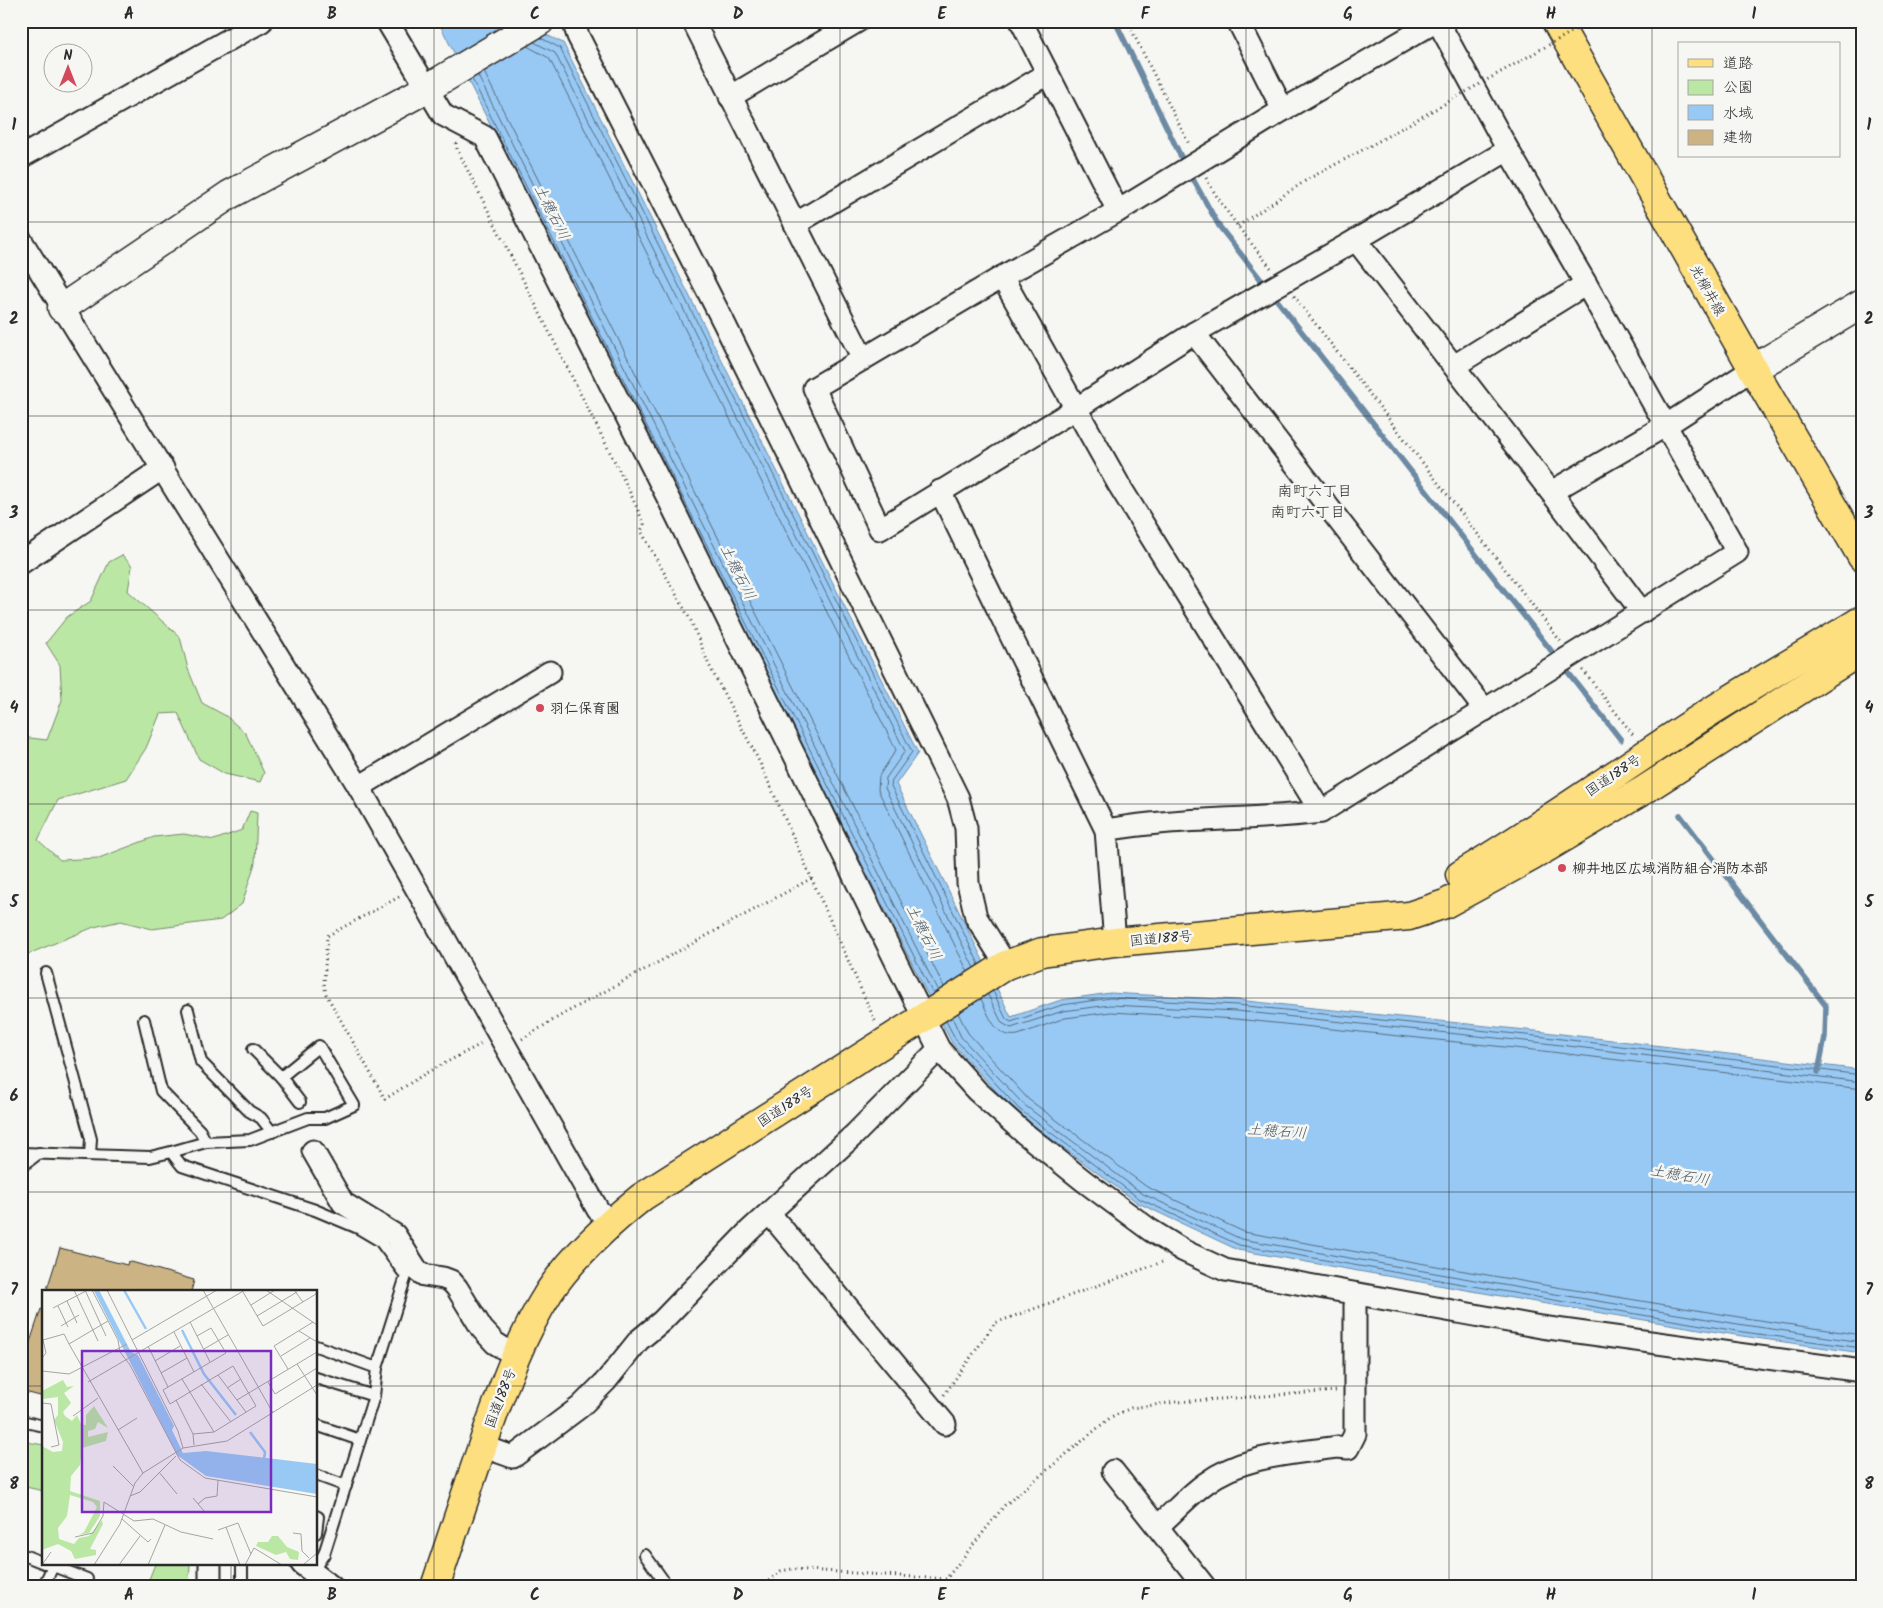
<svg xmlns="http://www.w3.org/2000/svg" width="1883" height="1608" font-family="Kalam,'Klee One',sans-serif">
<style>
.green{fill:#bbe7a4;stroke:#738968}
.water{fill:#98c9f4;stroke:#6c8aa4}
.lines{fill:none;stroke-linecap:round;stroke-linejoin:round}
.shore{stroke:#576a7b;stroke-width:1}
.stream{stroke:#6c8aa4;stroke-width:5.5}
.building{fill:#ccb383;stroke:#2b2b2b}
.lane-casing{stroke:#2b2b2b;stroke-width:14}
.street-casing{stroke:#2b2b2b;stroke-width:25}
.secondary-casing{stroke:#2b2b2b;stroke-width:31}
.primary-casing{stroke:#2b2b2b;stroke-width:31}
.highway-casing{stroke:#2b2b2b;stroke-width:31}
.path{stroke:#2b2b2b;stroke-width:3;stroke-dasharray:1 4;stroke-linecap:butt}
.lane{stroke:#f6f6f2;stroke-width:10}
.street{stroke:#f6f6f2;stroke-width:21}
.secondary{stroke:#f6f6f2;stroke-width:28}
.primary{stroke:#fddf80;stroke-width:28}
.highway{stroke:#fddf80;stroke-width:28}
.path-bridge{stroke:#2b2b2b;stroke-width:3;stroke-dasharray:1 4;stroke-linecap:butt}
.grid{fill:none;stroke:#2b2b2b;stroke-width:1;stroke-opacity:0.55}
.poi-dot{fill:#d1495b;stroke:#f6f6f2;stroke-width:2}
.labels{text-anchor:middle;stroke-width:5;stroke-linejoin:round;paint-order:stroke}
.street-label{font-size:14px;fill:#2b2b2b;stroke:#f6f6f2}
.poi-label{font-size:14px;font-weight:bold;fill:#2b2b2b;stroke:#f6f6f2;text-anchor:start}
.water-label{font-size:15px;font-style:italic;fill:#4c5a67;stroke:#f6f6f2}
.neighbourhood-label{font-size:15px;fill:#2b2b2b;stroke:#f6f6f2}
.inset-river{fill:none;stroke:#98c9f4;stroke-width:2.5}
.inset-road{fill:none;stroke:#a5a5a2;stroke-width:1}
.view{fill:#7b2cbf;fill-opacity:0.15;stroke:#7b2cbf;stroke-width:2.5}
.inset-edge{fill:none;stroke:#2b2b2b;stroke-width:2.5}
.neatline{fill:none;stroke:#2b2b2b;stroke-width:2}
.grid-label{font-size:16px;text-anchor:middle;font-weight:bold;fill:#2b2b2b}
</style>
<rect width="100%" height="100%" fill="#f6f6f2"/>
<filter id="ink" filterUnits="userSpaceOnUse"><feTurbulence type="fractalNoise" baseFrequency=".02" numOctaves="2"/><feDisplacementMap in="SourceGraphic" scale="10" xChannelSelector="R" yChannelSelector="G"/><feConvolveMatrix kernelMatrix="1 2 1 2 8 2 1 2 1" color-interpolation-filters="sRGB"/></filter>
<g filter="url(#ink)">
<g class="green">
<polygon points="122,555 132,566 128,591 180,637 188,669 202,703 226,716 246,734 264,773 260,782 225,774 199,759 178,713 160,714 146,748 126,779 58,800 38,840 60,860 99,858 154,837 184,834 214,840 242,830 250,811 257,813 255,863 242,904 221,920 152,929 121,921 94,927 21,957 21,737 47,740 62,700 60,665 46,643 67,617 91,601 109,562"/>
<polygon points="21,1441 44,1445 44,1491 21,1486"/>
<polygon points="155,1564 190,1564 189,1587 146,1587"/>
</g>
<polygon class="water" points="438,21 518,21 563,43 918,753 896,784 1011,1017 1061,1000 1110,993 1237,1000 1545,1032 1862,1070 1862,1353 1742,1336 1541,1303 1238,1250 1138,1203 1015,1112 952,1043"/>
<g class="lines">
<g class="shore">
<polyline points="541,38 560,48 912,752 892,780 891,786 979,964"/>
<polyline points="534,42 555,53 905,751 886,778 885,788 974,968"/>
<polyline points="527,46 549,58 896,750 879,776 878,790 968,972"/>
<polyline points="484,72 944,987"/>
<polyline points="478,76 938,991"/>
<polyline points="472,79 933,994"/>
<polyline points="993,991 1006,1019 1011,1022 1062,1005 1110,998 1237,1005 1545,1037 1862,1075"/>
<polyline points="988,995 1002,1023 1011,1028 1063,1011 1110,1005 1236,1011 1544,1043 1862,1082"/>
<path d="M981 999C989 1015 995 1039 1018 1035L1065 1018 1111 1012 1236 1019 1543 1051 1862 1089"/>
<polyline points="958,1013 968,1033 1028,1099 1147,1187 1244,1232 1544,1285 1745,1318 1862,1335"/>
<polyline points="952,1017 961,1037 1023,1104 1143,1194 1241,1239 1543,1292 1744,1325 1862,1342"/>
<polyline points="946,1021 956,1040 1019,1109 1140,1199 1239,1245 1542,1298 1743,1332 1862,1348"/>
</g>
<g class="stream">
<polyline points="1115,21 1184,163 1219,226 1621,740"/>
<polyline points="1680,815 1826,1006 1825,1037 1818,1072"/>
</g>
</g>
<g class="building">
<polygon points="60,1248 127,1265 128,1261 194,1280 191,1292 46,1292"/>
<polygon points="41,1309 44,1310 44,1397 21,1391 21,1369"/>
</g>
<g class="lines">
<defs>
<g id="lane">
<polyline points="46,973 91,1139 90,1155"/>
<polyline points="188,1010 201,1062 249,1111 261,1118 272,1132"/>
<polyline points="144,1020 161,1091 200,1131 206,1142"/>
<polyline points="253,1049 281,1077 300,1102"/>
<polyline points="171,1152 206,1142 250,1140 308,1118 325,1118 354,1105 319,1046 281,1077"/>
<polyline points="21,1153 150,1157 171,1152 182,1166 315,1210 358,1228 380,1241 406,1276 377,1368 374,1396"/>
<polyline points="21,1167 39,1153"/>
<polyline points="316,1346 377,1368"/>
<polyline points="21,1421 44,1426"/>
<polyline points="316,1425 360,1440"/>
<polyline points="316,1475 346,1486"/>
<polyline points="316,1516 318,1517 316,1533"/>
<polyline points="21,1554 44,1563"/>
<polyline points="645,1555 668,1587"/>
<polyline points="48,1564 87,1579"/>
<polyline points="312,1572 324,1554 374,1396 316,1378"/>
<polyline points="43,1587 53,1566"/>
<polyline points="242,1587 242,1564"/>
</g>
<g id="street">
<polyline points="387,21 443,115 485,137 669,500 939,1049 977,1091 1024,1133 1084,1181 1150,1230 1184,1251 1225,1270 1541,1327 1862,1371"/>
<polyline points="573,21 578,36 724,323 958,798 966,828 968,883 976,917 1006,965"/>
<polyline points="693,21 863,359"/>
<polyline points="1021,21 1118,211"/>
<polyline points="1238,21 1283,110"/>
<polyline points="1438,22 1508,150"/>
<polyline points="730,97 858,21"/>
<polyline points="21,157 262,21"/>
<polyline points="795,224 1047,74"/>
<polyline points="21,240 359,787 598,1210 611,1222"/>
<polyline points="1356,240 1551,492 1642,612"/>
<polyline points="1002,277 1119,485 1321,812"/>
<polyline points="1194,333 1485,710"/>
<polyline points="1454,366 1586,284"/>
<polyline points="940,491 1106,830 1115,942"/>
<polyline points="1551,492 1665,426 1753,369"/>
<polyline points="21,563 163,468"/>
<polyline points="359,787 550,672"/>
<path d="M1106 830C1177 817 1250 821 1321 812L1737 552 1586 284 1508 150 1356 240 1194 333 1077 408 880 529 814 388 1002 277 1118 211 1283 110 1437 21"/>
<polyline points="313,1151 343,1203 395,1235 417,1270 424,1275 443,1278 451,1281 457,1288 482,1329 495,1343 516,1356"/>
<polyline points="770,1214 945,1424"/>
<polyline points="482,1446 513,1457 580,1407 606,1381 639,1340 662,1321 749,1231 855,1134 939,1049"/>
<polyline points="1113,1471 1205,1587"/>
<path d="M1158 1526C1174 1512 1189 1495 1206 1483 1243 1455 1293 1454 1337 1447L1348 1448 1355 1434V1306L1357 1294"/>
<polyline points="302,1564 332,1587"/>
<polyline points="210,1587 210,1564"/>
</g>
<g id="secondary">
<polyline points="62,308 229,195 426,89 540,21"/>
<polyline points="1753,369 1862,304"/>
</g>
<polyline id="primary" points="1556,21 1753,369 1862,557"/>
<g id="highway">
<path d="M1460 875C1546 824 1628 764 1713 710 1762 679 1812 651 1862 620"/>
<path d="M435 1587C453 1533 471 1478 490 1424 506 1379 523 1333 549 1292 574 1255 608 1224 642 1197L1006 965 1042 952 1115 942 1409 916 1445 904 1531 857 1644 790 1862 650"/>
</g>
</defs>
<use href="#lane" class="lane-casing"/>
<use href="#street" class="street-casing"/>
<use href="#secondary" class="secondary-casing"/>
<use href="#primary" class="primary-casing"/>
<use href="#highway" class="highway-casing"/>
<g class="path">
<polyline points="1127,21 1190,146"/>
<polyline points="456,143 457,149 628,488 644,524 641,531 691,621 709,665 760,763 876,1023"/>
<path d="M1206 178C1224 211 1248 239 1271 268"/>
<polyline points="1238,226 1308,179 1370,146"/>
<polyline points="1294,296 1561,642"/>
<polyline points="1583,670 1634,736"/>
<polyline points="399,897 327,936 324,983 326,994 385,1099 426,1073 483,1043"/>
<polyline points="522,1039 560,1016 812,878"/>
<polyline points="944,1395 995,1323 1165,1261"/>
<polyline points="761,1587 781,1571 792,1569 946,1579 1005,1505 1111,1417 1131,1408 1176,1402 1336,1391"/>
</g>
<use href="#lane" class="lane"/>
<use href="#street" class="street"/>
<use href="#secondary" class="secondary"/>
<use href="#primary" class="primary"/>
<use href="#highway" class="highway"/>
<polyline class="path-bridge" points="1370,146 1591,21"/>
</g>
</g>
<path class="grid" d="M231 21V1292M434 21V1587M637 21V1587M840 21V1587M1043 21V1587M1246 21V1587M1449 21V1587M1652 21V1587M21 222H1862M21 416H1862M21 610H1862M21 804H1862M21 998H1862M21 1192H1862M21 1386H44M316 1386H1862M231 1564V1587"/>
<g class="poi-dot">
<circle cx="540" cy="708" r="5"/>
<circle cx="1562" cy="868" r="5"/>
</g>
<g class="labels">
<g class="street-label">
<text transform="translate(1708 290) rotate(61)" y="5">光柳井線</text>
<text transform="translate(1613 775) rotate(-34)" y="5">国道188号</text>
<text transform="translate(1161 938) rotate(-5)" y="5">国道188号</text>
<text transform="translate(785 1106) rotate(-33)" y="5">国道188号</text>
<text transform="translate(500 1398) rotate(-69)" y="5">国道188号</text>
</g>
<g class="poi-label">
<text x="550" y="713">羽仁保育園</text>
<text x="1572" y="873">柳井地区広域消防組合消防本部</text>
</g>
<g class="water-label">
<text transform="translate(552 212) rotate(63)" y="5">土穂石川</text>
<text transform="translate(738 572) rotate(63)" y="5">土穂石川</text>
<text transform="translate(924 932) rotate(63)" y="5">土穂石川</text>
<text transform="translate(1277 1131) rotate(4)" y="5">土穂石川</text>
<text transform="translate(1680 1175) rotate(10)" y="5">土穂石川</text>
</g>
<g class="neighbourhood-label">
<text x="1315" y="496">南町六丁目</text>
<text x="1308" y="517">南町六丁目</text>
</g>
</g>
<g transform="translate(42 1290)">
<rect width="275" height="275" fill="#f6f6f2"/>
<path d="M21 90 25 97 32 96 22 103 29 113 21 122 23 126 30 131 35 125 39 134 44 135V125L52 116 66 138 56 132 53 139 46 141V147L66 142 64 151 40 158 38 175 29 186 28 201 58 211V226L47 243 37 245 42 242 55 217 51 212 28 205 25 226 16 238 17 249 32 254 37 248 47 246 60 230 61 234 48 259 54 260V265L33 269 29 261 16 254 0 260V156L11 162 20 161 21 152 12 130 16 125V107L0 109V101ZM230 246H236L245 257 257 262 256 270 248 269 244 262 234 265 214 256 216 252H226Z" fill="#bbe7a4"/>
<path d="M57 0 89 62 96 65 132 136 130 140 141 163 164 161 275 174V204L164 186 135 165 52 1Z" fill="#98c9f4"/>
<path class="inset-river" d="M82 0 104 39M140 40 162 84 194 125M208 142 223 162 222 169"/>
<path class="inset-road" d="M32 0 56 51M43 0 64 46M50 0 76 50 78 62 88 75 138 170 163 188 275 207M65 0 136 141 141 158M161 0 231 123M224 0 275 35M252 0 261 12M201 2 221 36 274 4 275 0M25 11 35 33M209 15 233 0M16 16 26 37M11 18 44 1M215 26 255 2M66 31 27 54 101 183M148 32 168 72M19 36 37 25M257 41 275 52M132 42 152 82M90 50 175 0M106 56 126 97M162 59 186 45M239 66 268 48M0 68 4 63 1 50 22 44 27 54M113 71 138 56M255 74 275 105M246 79 232 56 271 32M0 81 27 84 85 54M119 83 145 68M176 85 204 122M140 89 172 142M46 92 203 0M226 92 233 104 275 78M159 94 189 132M185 98 199 89M134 110 151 144 152 155M195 110 275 62M0 113 9 114 17 155 9 157M31 126 56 108M76 140 95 128M151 144 172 142 214 116 191 76 128 114 121 100 184 63 169 38 155 46M71 176 92 197M117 182 135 204M88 206 98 202 134 166M151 208 162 221M156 214 163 208 175 206 176 190M80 229 106 252 109 249M184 237 198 275M176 240 196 233 209 264M251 243 259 244 260 261 267 268M33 247 51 243 61 226 62 212 92 231 111 229 139 242 171 249M0 275 9 262M52 275 78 234 93 193 101 183 141 158 185 151 275 95M77 275 98 246M106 275 123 235M203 275 212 258 240 275M261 275 275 263"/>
<path class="view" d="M40 61H229V222H40Z"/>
<rect width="275" height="275" class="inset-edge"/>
</g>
<rect width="1883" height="1608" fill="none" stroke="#f6f6f2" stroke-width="55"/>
<rect x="1678" y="42" width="162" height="115" fill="#f6f6f2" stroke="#a5a5a2"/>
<rect x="1688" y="59" width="25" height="8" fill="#fddf80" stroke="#a5a5a2"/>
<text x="1723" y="68" font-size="15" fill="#2b2b2b">道路</text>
<rect x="1688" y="80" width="25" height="15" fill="#bbe7a4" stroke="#a5a5a2"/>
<text x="1723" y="92" font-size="15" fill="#2b2b2b">公園</text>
<rect x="1688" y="105" width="25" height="15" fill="#98c9f4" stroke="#a5a5a2"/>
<text x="1723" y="118" font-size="15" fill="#2b2b2b">水域</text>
<rect x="1688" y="130" width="25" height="15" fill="#ccb383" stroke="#a5a5a2"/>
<text x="1723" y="142" font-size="15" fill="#2b2b2b">建物</text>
<g transform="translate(68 68)"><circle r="24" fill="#f6f6f2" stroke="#a5a5a2"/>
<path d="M0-4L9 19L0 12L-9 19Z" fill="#d1495b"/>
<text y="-8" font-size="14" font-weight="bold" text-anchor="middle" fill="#2b2b2b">N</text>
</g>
<rect x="28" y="28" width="1828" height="1552" class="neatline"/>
<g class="grid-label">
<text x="129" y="19">A</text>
<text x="332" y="19">B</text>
<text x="535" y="19">C</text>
<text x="738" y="19">D</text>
<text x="942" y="19">E</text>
<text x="1145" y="19">F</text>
<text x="1348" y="19">G</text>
<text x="1551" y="19">H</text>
<text x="1754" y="19">I</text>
<text x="14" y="130">1</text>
<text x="1869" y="130">1</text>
<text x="14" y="324">2</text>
<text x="1869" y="324">2</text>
<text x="14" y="518">3</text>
<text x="1869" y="518">3</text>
<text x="14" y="713">4</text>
<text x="1869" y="713">4</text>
<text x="14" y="907">5</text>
<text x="1869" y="907">5</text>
<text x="14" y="1101">6</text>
<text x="1869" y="1101">6</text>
<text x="14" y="1295">7</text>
<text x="1869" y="1295">7</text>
<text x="14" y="1489">8</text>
<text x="1869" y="1489">8</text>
<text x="129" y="1600">A</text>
<text x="332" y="1600">B</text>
<text x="535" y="1600">C</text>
<text x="738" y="1600">D</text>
<text x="942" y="1600">E</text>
<text x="1145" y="1600">F</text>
<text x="1348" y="1600">G</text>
<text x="1551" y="1600">H</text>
<text x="1754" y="1600">I</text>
</g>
</svg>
